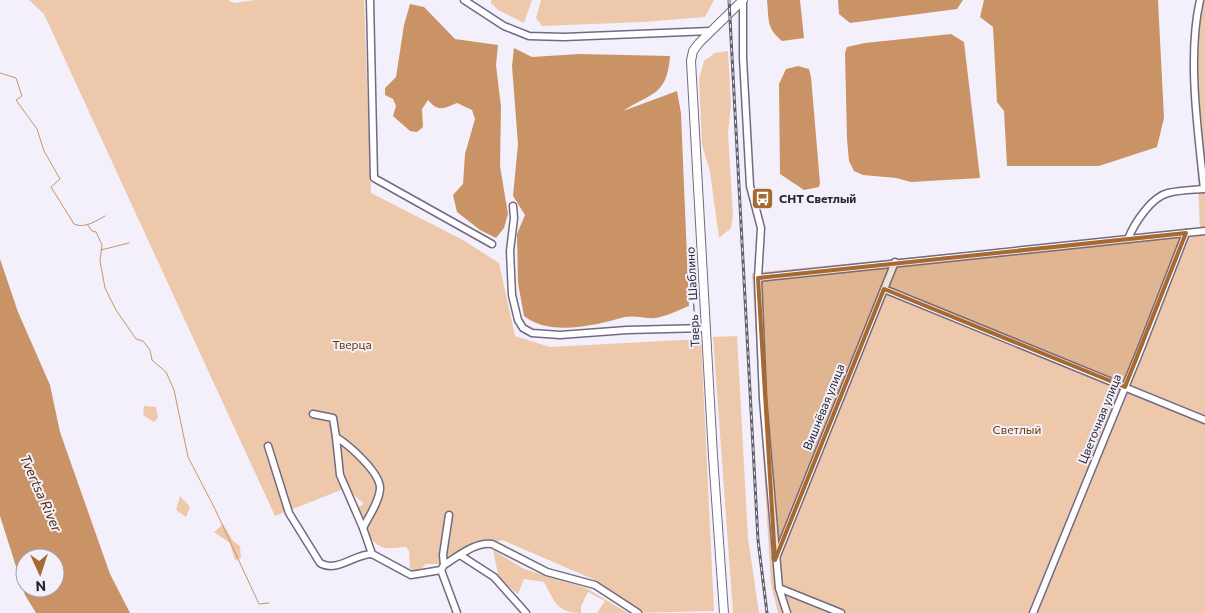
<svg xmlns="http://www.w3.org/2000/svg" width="1205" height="613" font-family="Commissioner,sans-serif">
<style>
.green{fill:#edc8ab}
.water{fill:#ca9366;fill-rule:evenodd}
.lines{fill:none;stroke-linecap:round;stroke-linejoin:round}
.stream{stroke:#ca9366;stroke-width:1}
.minor-casing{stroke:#726a83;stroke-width:9}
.tertiary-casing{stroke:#726a83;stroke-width:10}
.minor{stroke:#fff;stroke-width:6}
.tertiary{stroke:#fff;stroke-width:8}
.rail-casing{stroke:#625f6a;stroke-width:3}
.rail{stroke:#f3f0fb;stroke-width:1;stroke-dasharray:4;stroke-linecap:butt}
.marked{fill:#a86930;fill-opacity:0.2;stroke:#a86930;stroke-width:4;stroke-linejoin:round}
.labels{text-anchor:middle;stroke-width:4;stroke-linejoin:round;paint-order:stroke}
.poi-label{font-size:12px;font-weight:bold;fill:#2a2732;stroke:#f3f0fb;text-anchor:start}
.street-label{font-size:12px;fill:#2a2732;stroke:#f3f0fb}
.park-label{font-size:12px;fill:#6c3900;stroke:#f3f0fb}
.water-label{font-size:14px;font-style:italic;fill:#5b3512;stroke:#f3f0fb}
</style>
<rect width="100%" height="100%" fill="#f3f0fb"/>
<g class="green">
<path d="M29 0H228L234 3 255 0H364L371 193 463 240 499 263 515 336 550 347 701 339 714 611 631 613 595 580 502 540 439 560 440 564H426L417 573 410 568 409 551 406 547C399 547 391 549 386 548 368 545 362 522 358 507L364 504 346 488 275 516 44 14Z"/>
<polygon points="491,0 532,0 524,23 498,10 491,3"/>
<polygon points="541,0 714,0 705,17 642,22 542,26 536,18"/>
<polygon points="1196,0 1205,0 1205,613 778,613 771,584 752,273 1200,229 1191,35"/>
<polygon points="728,51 731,105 728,132 733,216 731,228 719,238 710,172 702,145 699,79 704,61 715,53"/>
<polygon points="737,336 748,538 759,613 733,613 713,337"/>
<polygon points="144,406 156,407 158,418 154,422 143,415"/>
<polygon points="180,496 190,507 186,517 176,510"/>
<polygon points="223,524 233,541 240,546 241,558 235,560 230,543 214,532"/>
<path d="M493 550 524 569 586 588 628 613H597L605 601 588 592 581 606V613C557 613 554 601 544 582L524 579 518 594 499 579Z"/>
</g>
<g class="water">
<path d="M767 0H800L804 38 782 41C766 28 769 19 767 0Z"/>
<polygon points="838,0 963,0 957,9 850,23 839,14"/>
<polygon points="984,0 1158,0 1164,118 1157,147 1099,166 1007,166 1004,111 997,102 993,27 980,17"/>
<path d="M410 4 424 7 455 39 498 45 496 65 501 107 500 166 508 214 504 228 496 238 480 230 457 212 453 195 463 184 465 154 475 119 472 110 457 103C443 109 438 112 428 100L422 109 423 127 417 132 410 131 393 116 396 106 393 99 385 95V88L396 77 404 25Z"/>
<polygon points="951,34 964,42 980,178 911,182 896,178 863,175 854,171 849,161 847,139 845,53 847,47 865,43"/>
<path d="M514 48 532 57 579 54 670 56C667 96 652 92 623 111L677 91 681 113 689 306C679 310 667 316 656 318 646 319 635 315 625 317 595 325 551 337 524 316L518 283 517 234 525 215 513 196 518 144 512 66Z"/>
<polygon points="798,66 809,69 811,77 820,183 819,187 804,190 780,174 779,84 786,69"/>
<path d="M0 259 18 312 50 385 60 432 110 574 130 613H36L25 595 0 516ZM25 558H55V588H25Z"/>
</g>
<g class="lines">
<g class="stream">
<path d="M0 73 16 78 22 96 16 100 37 129 44 151 60 179 51 187 74 224C84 229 96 221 105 216"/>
<polyline points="87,224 92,231 96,232 102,245 100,261 105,288 116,310 136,339 143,341 150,350 152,360 166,372 174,390 188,457 214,507 259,604 269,603"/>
<polyline points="101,250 129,243"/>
</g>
<defs>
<g id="minor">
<polyline points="370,0 374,178 492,244"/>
<polyline points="464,0 504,26 529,36 564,37 711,31"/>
<polyline points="743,1 743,58 750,186 761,228 758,278 763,399 779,588 841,613"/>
<polyline points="513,206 514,218 510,251 512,295 518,320 523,328 532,333 560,335 627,330 706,328"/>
<path d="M1128 239C1134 224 1151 197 1168 193 1180 190 1192 190 1204 189 1198 131 1187 57 1200 0"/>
<polyline points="758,278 1205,231"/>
<polyline points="884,289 1205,420"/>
<path d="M313 414 333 418 336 437C349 445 381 473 380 489 379 502 369 516 363 528L372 554 411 575 441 570 444 565"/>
<polyline points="336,437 340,475 363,528"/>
<path d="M268 446 289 513 320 563C337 573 354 554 372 554"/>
<path d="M449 515 443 555 444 565C457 557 476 541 492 544L547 572 595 585 638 613"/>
<polyline points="460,555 494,577 526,613"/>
<polyline points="776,558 895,262"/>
<polyline points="441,570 457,613"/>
<polyline points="779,588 787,613"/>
<polyline points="1033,613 1142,346 1186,233"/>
</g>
<polyline id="tertiary" points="724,613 713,456 691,61 693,51 699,43 743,0"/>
</defs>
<use href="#minor" class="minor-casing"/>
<use href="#tertiary" class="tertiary-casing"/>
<use href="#minor" class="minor"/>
<use href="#tertiary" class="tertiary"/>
<defs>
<polyline id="rail" points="729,0 758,540 767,613"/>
</defs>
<use href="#rail" class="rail-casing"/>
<use href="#rail" class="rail"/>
</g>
<path class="marked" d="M1186 233 1125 387 884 289 775 560 758 278Z"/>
<defs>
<symbol id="bus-square" viewBox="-11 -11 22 22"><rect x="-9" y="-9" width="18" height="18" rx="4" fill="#a86930" stroke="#f3f0fb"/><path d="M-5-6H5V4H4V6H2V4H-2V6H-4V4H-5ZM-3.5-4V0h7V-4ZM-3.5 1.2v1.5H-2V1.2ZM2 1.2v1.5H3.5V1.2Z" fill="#fff"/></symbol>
</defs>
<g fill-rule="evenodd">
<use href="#bus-square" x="750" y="186" width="25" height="25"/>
</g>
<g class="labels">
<g class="poi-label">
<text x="779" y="203">СНТ Светлый</text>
</g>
<g class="street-label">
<text transform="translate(693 297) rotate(-93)" y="4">Тверь — Шаблино</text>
<text transform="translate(824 407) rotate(-68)" y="4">Вишнёвая улица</text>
<text transform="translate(1100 419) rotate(-68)" y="4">Цветочная улица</text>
</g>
<g class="park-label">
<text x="352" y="349">Тверца</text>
<text x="1017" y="434">Светлый</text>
</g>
<g class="water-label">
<text transform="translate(41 493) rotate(66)" y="5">Tvertsa River</text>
</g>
</g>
<g transform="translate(40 573) rotate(177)"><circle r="24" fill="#f3f0fb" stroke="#a3a0ab"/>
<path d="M0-4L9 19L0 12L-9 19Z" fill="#a86930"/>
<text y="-8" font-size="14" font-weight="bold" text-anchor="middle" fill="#2a2732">N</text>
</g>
</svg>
